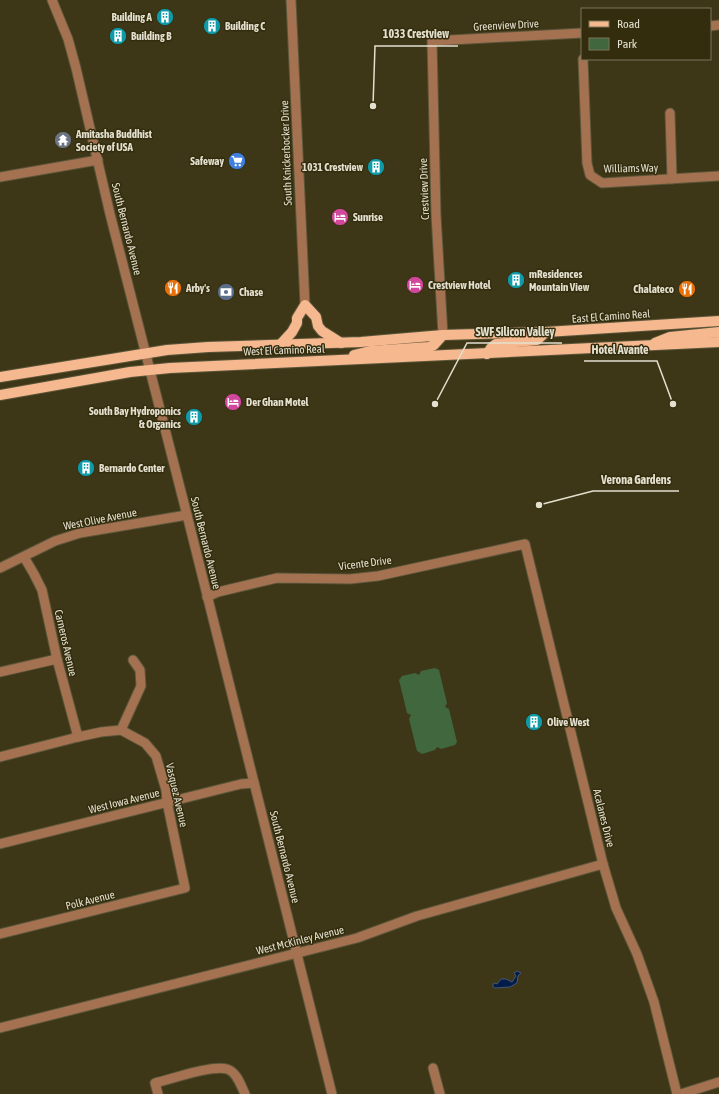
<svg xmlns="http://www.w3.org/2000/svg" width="719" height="1094" font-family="'Asap Condensed',sans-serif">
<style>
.green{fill:#40673d}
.water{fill:#031d4b;stroke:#465873}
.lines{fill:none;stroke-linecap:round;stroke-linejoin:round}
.minor-casing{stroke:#5b5539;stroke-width:11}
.major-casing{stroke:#5b5539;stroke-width:12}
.minor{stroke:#a47251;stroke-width:9}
.major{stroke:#f5b88f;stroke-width:10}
.labels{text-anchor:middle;stroke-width:3;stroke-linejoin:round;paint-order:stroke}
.poi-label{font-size:11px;font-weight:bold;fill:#e4e0cf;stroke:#332d0e;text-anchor:start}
.street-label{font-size:11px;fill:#e4e0cf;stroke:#332d0e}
.leader{fill:none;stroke:#e4e0cf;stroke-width:1.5}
.callout-dot{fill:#e4e0cf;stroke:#332d0e;stroke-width:1.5}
.callout-label{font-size:12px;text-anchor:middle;font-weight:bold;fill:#e4e0cf;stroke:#332d0e;stroke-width:3;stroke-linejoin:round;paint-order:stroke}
</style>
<rect width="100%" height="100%" fill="#3d3718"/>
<polygon class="green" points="435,668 439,670 447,703 445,707 449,709 457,742 455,745 441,749 437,747 435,750 422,754 417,751 409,719 411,715 407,713 399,680 402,676 415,673 419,675 421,671"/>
<polygon class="water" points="517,971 521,973 518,976 517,983 510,987 495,988 493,987 493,984 495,983 497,984 501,979 506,979 512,982 516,976 514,973"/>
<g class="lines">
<defs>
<g id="minor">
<polyline points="52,0 68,39 76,68 110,214 187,515 332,1094"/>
<polyline points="291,0 305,305"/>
<polyline points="710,26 719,25"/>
<polyline points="583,59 587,163 590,175 602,183 719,176"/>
<polyline points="670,113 672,179"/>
<polyline points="0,177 98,160"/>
<polyline points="443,335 436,215 432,41 582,33"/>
<polyline points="24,557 34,574 42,590 57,659 78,737"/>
<polyline points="0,568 55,541 80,533 187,515"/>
<polyline points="207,597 218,592 277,578 350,579 378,576 525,544 603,864 616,908 637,954 654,1002 677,1094"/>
<polyline points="0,672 57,659"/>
<polyline points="121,730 141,686 140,670 133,660"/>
<polyline points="0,757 78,737 101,732 121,730 145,743 156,756 166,790 167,802 185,888 0,934"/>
<polyline points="0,844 241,784 254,783"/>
<polyline points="0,1028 357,938 417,916 603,864"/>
<polyline points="433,1068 440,1094"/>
<path d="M158 1094 155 1083C172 1079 211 1065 227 1069 237 1072 241 1086 245 1094"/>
<polyline points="681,1094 719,1082"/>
</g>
<g id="major">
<polyline points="655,343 670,337 719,332"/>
<polyline points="280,345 292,332 297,323 297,318 305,305 316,317 318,326 322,331 341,343"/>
<polyline points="487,354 491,348 496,344 537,340 546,332"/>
<polyline points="354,355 370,351 429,347 434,345 443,335"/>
<polyline points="0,377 167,350 208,347 361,342 443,335 546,332 719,321"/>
<polyline points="0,395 130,372 170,368 719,342"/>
</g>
</defs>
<use href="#minor" class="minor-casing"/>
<use href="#major" class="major-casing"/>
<use href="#minor" class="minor"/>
<use href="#major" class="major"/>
</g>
<defs>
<symbol id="building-disc" viewBox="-11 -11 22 22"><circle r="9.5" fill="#0f9aa8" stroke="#332d0e"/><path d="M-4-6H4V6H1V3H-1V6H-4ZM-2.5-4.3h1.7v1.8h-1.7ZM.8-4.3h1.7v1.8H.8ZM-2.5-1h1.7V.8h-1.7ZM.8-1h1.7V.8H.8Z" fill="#fff"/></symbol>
<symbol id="temple-disc" viewBox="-11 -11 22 22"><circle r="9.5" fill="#6b7280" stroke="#332d0e"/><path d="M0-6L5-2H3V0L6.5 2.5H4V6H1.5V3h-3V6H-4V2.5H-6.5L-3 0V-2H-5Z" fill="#fff"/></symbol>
<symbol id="supermarket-disc" viewBox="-11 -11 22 22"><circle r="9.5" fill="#3f7fe0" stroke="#332d0e"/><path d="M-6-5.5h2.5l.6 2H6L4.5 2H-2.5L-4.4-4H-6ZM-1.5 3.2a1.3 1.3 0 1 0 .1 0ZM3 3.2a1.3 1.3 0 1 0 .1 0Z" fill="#fff"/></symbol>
<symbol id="hotel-disc" viewBox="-11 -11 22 22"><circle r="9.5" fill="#d1479c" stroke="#332d0e"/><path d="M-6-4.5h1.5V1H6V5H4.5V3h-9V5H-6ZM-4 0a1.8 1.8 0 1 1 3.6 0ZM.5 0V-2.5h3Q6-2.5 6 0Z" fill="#fff"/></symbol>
<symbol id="restaurant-disc" viewBox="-11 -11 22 22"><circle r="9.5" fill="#e8710a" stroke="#332d0e"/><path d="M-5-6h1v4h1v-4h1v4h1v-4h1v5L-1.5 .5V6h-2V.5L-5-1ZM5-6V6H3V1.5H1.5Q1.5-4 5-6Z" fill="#fff"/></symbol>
<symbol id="bank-disc" viewBox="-11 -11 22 22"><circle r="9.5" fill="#5c6f8a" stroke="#332d0e"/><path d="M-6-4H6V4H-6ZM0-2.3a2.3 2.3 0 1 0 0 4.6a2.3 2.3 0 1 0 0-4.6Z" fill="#fff"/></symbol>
</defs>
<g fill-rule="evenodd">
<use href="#building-disc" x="155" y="7" width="20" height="20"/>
<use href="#building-disc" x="202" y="16" width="20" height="20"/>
<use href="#building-disc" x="108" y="26" width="20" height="20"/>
<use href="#temple-disc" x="53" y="130" width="20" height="20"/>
<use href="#supermarket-disc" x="227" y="151" width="20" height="20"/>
<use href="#building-disc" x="366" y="157" width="20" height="20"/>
<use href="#hotel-disc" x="330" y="207" width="20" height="20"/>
<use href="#building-disc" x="506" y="270" width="20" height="20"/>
<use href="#hotel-disc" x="405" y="275" width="20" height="20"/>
<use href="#restaurant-disc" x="163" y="278" width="20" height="20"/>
<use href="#restaurant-disc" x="677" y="279" width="20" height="20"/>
<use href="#bank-disc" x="216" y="282" width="20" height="20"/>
<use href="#hotel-disc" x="223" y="392" width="20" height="20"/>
<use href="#building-disc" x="184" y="407" width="20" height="20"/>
<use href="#building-disc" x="76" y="458" width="20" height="20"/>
<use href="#building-disc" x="524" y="712" width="20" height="20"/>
</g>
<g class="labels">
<g class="poi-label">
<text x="152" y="21" text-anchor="end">Building A</text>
<text x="225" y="30">Building C</text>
<text x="131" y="40">Building B</text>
<text x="76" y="138">Amitasha Buddhist<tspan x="76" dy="13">Society of USA</tspan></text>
<text x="224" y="165" text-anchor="end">Safeway</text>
<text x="363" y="171" text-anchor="end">1031 Crestview</text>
<text x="353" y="221">Sunrise</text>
<text x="529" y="278">mResidences<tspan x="529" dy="13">Mountain View</tspan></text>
<text x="428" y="289">Crestview Hotel</text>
<text x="186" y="292">Arby's</text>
<text x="674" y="293" text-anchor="end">Chalateco</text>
<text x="239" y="296">Chase</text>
<text x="246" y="406">Der Ghan Motel</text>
<text x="181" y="415" text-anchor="end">South Bay Hydroponics<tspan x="181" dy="13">&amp; Organics</tspan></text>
<text x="99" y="472">Bernardo Center</text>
<text x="547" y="726">Olive West</text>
</g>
<g class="street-label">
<text transform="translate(506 25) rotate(-3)" y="4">Greenview Drive</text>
<text transform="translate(286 153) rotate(-92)" y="4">South Knickerbocker Drive</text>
<text transform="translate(631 168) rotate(-1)" y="4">Williams Way</text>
<text transform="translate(424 189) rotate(-92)" y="4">Crestview Drive</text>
<text transform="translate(127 229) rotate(76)" y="4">South Bernardo Avenue</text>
<text transform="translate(611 316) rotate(-4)" y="4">East El Camino Real</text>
<text transform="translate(284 350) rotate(-2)" y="4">West El Camino Real</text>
<text transform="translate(100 519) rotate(-11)" y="4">West Olive Avenue</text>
<text transform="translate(206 543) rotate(76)" y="4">South Bernardo Avenue</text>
<text transform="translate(365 563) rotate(-7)" y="4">Vicente Drive</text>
<text transform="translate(66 643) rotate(77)" y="4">Carneros Avenue</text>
<text transform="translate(177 795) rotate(77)" y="4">Vasquez Avenue</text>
<text transform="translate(124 801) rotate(-14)" y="4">West Iowa Avenue</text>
<text transform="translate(604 818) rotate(76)" y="4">Acalanes Drive</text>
<text transform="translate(285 857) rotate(76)" y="4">South Bernardo Avenue</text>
<text transform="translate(90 900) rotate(-14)" y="4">Polk Avenue</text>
<text transform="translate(300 940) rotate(-14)" y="4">West McKinley Avenue</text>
</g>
</g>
<path class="leader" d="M373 106L375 46H458M435 404L467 343H562M673 404L657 361H584M539 505L593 491H679"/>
<g class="callout-dot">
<circle cx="373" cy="106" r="4"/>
<circle cx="435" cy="404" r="4"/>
<circle cx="673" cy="404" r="4"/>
<circle cx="539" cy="505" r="4"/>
</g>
<g class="callout-label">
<text x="416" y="38">1033 Crestview</text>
<text x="515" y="336">SWF Silicon Valley</text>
<text x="620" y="354">Hotel Avante</text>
<text x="636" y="484">Verona Gardens</text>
</g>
<rect x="581" y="8" width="130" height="52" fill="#332d0e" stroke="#7a755b"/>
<rect x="589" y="21" width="20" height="6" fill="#f5b88f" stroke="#7a755b"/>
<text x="617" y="28" font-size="12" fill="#e4e0cf">Road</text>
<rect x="589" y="38" width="20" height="12" fill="#40673d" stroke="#7a755b"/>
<text x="617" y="48" font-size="12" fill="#e4e0cf">Park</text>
</svg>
